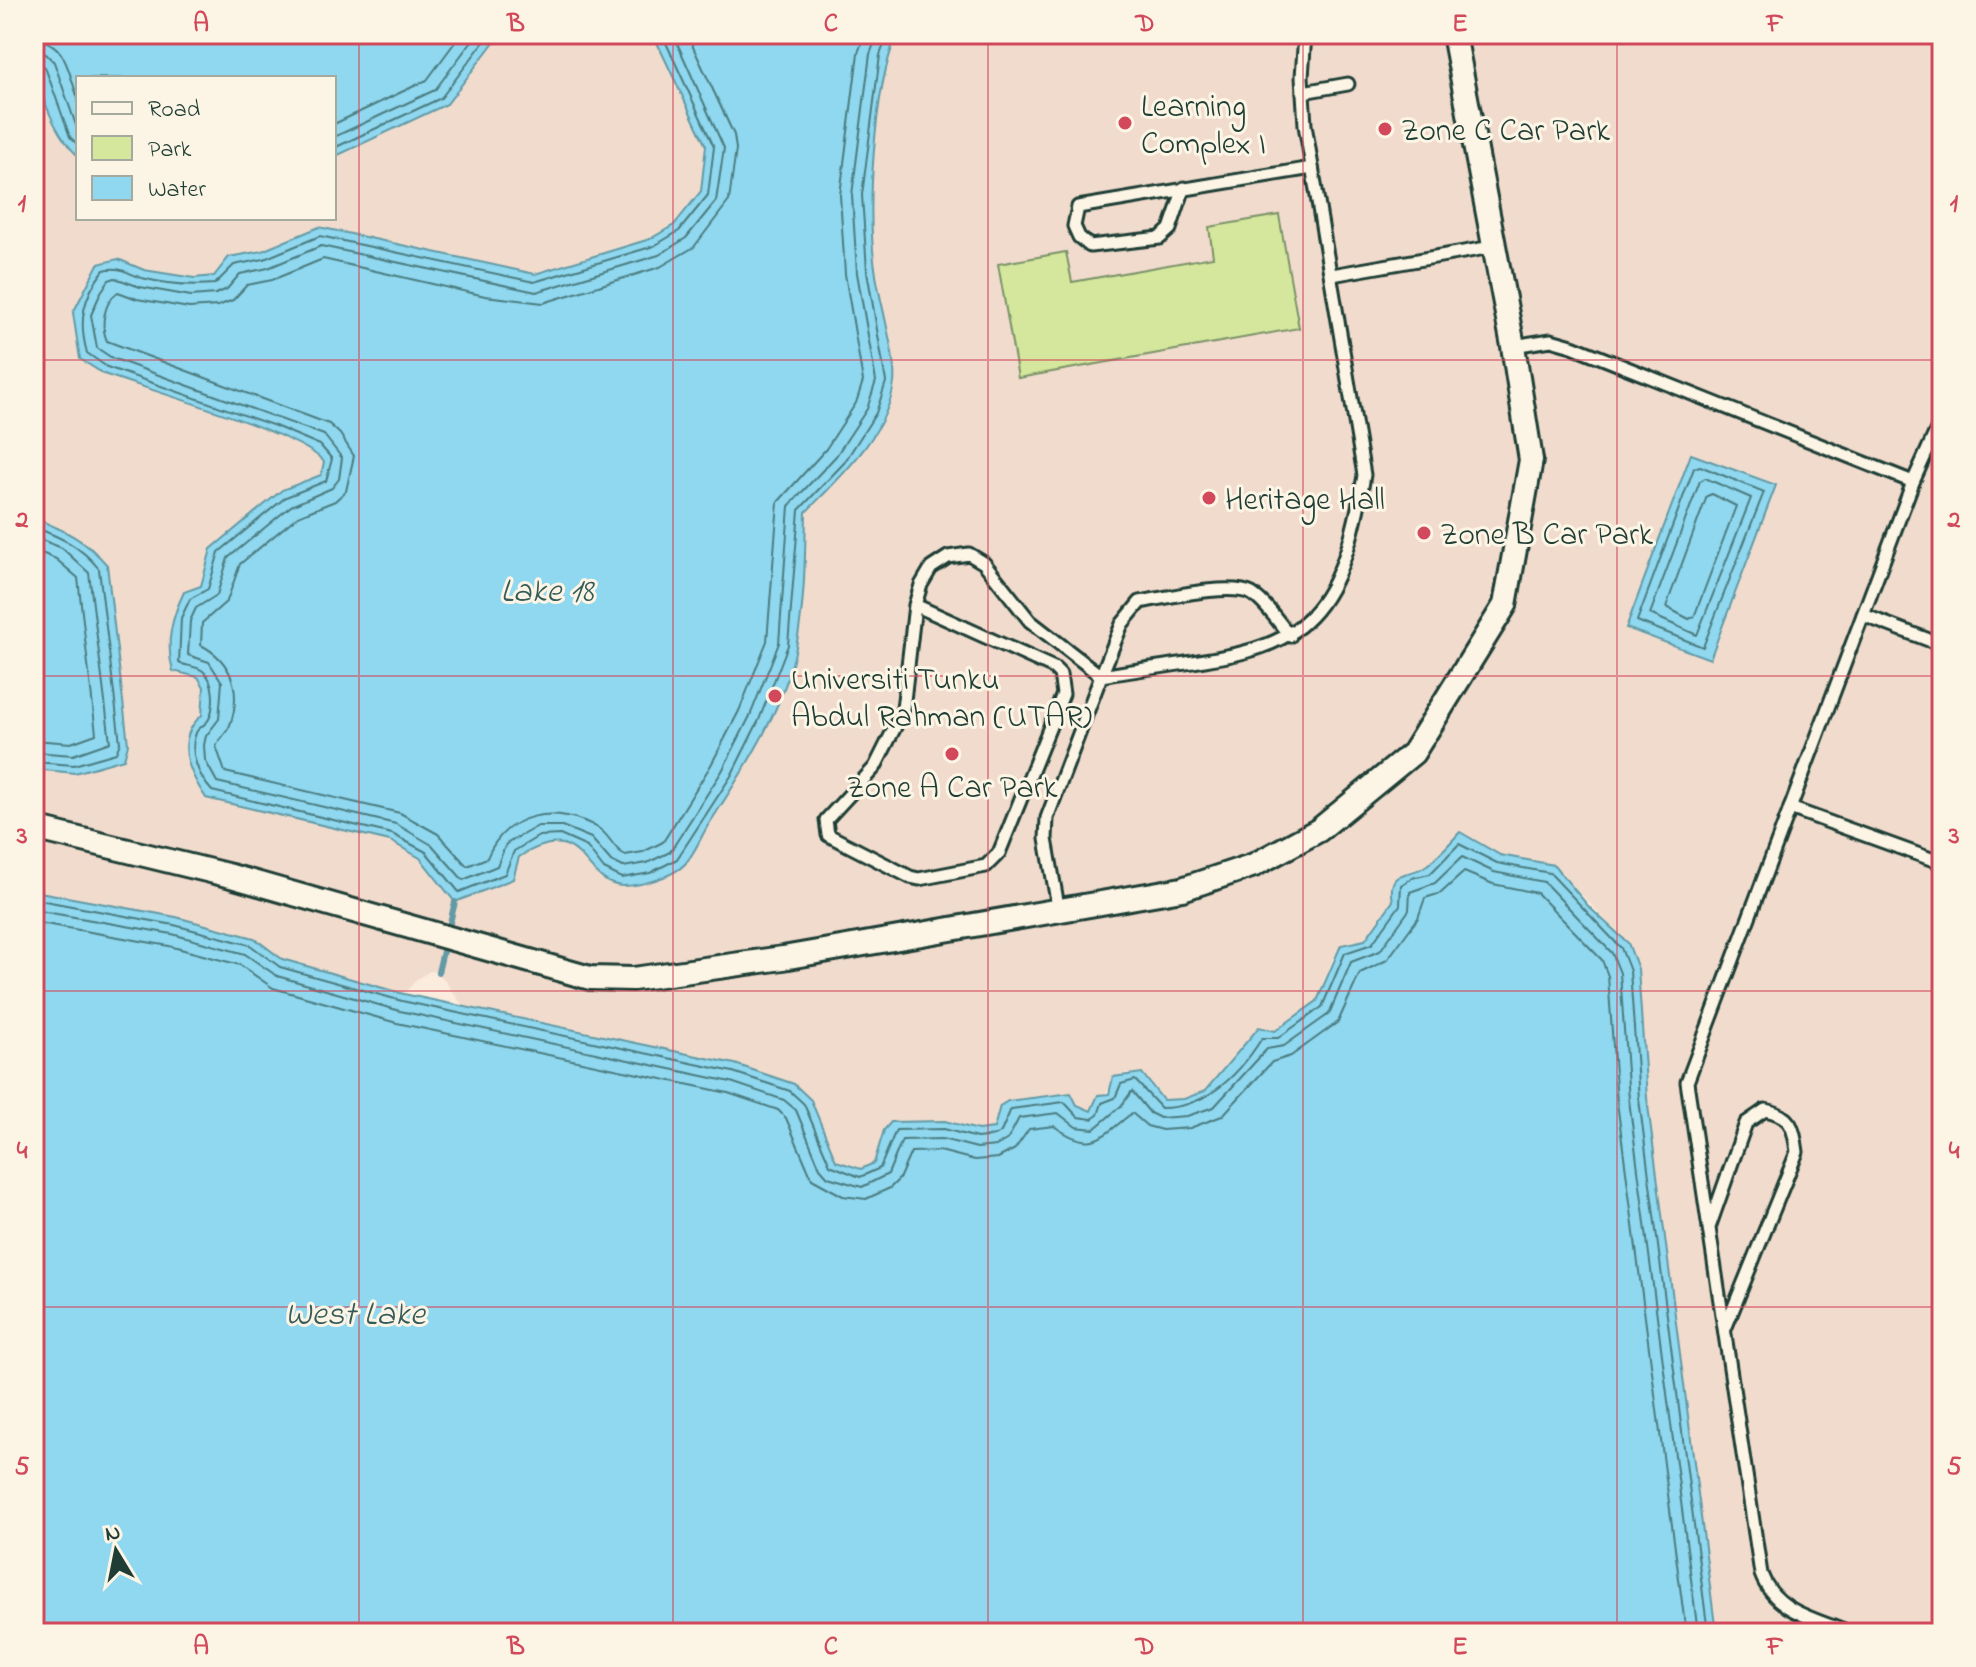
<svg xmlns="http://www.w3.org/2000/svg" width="1976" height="1667" font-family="'Indie Flower',sans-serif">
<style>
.built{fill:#f1dbcd;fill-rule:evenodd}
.green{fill:#d4e79c;stroke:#7a9268;stroke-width:2}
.water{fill:#8fd8f0;stroke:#629aa5;stroke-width:2}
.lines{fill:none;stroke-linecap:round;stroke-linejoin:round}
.shore{stroke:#4c7b7f;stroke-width:2}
.stream{stroke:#629aa5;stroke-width:6}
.service-casing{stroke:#1f3d34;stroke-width:17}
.minor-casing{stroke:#1f3d34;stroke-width:28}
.service{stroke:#fcf5e5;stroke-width:11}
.minor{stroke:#fcf5e5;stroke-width:22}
.grid{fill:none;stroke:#d1495b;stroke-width:2;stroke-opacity:0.55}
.poi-dot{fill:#d1495b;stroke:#fcf5e5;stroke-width:3}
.labels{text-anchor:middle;stroke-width:6;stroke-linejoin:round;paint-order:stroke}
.poi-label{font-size:32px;fill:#1f3d34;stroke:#fcf5e5;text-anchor:start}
.water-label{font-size:34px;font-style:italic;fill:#355c5a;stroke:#fcf5e5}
.neatline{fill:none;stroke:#d1495b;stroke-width:3}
.grid-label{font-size:26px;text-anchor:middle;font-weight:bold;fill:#d1495b}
</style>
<rect width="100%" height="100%" fill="#fbecdd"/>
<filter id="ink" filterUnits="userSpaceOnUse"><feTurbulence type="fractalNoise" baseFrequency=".0125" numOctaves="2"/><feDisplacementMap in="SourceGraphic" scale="16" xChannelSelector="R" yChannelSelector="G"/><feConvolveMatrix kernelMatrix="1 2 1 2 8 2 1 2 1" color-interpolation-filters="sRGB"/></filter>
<g filter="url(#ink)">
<path class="built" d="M34 34H1942V1633H1716L1647 1098 1638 969 1610 925 1554 865 1500 855 1460 832 1425 868 1409 870 1391 890 1394 901 1365 940 1333 958 1317 1001 1275 1031 1259 1027 1205 1091 1184 1099 1163 1100 1142 1073H1126L1119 1076 1091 1111 1077 1105 1000 1115 994 1128 978 1131 964 1127 884 1130 874 1163 861 1169 836 1161 811 1100 794 1084 735 1064 464 1007 438 972 430 971 417 979 404 994 282 959 254 938 176 917 34 891ZM78 78H334V218H78Z"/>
<polygon class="green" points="1279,215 1299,328 1018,378 998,264 1066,252 1072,282 1213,257 1209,227"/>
<g class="water">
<path d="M35 34H500L447 104 334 157V78H78V156C50 130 30 72 35 34Z"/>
<path d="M653 34H897C873 91 866 214 876 275 880 302 897 359 894 383 887 435 840 477 806 512 805 556 805 604 796 647 784 710 742 773 707 827 700 839 694 854 685 864 673 877 640 886 623 886 580 884 587 815 519 857L513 879 455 902 420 858 390 841 206 798C188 771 174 739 202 715L204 687 198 677 173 671C165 643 172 617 184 592L201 586 211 549 282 490 321 475 324 462C303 434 146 389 104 374L80 359 73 313 98 264 118 259 144 270 194 278 214 276 229 257 262 251 319 227 535 274 650 239 674 225 701 191 706 146Z"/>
<polygon points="1691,454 1776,485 1710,659 1626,628"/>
<path d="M34 518C64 530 86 540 107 565L128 744 124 759 75 773 34 769Z"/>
<path d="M1460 832 1500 855 1554 865 1589 907 1628 943 1638 969 1647 1098 1716 1633H34V891L176 917 254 938 282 959 404 994 735 1064 794 1084 811 1100 836 1161 861 1169 874 1163 884 1130 891 1122 945 1121 978 1130 994 1128 1000 1106 1008 1101 1071 1093 1077 1105 1091 1111 1098 1095 1109 1094 1113 1077 1142 1073 1163 1100 1184 1099 1205 1091 1259 1027 1275 1031 1317 1001 1341 945 1365 940 1393 901C1386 867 1411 878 1427 865 1439 856 1450 843 1460 832Z"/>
</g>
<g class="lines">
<g class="shore">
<path d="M662 34 714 147 708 195 679 231 654 246 534 282 320 236 264 259 234 265 215 284C191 286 165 284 142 278 127 273 120 266 104 270 83 296 78 321 87 353L107 367 275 426 320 445 332 459 326 481 286 497 219 552 208 589 190 599 181 618 179 663C186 666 197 666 203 671 215 680 215 706 209 719 206 725 198 727 196 733 188 752 199 777 212 791L392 834 426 852 459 892 505 874 514 851 539 836 560 835 587 847 604 869 622 878 650 873 677 859 731 776 759 720 788 645 799 510 844 463 876 413 886 382 867 271 862 195 880 55 888 34"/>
<polyline points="673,34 724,148 716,201 686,238 659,255 536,292 321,246 268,268 240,274 227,289 216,294 191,296 140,287 115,278 109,280 101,292 91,315 97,348 112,358 324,435 342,458 339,479 332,488 291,506 228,558 217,595 196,608 190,621 188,655 209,662 222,682 219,719 206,736 204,745 205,760 217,782 396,824 432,845 463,880 497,866 506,844 538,826 562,826 591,838 611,861 623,867 647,863 670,852 722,771 750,716 779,643 789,506 836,456 867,409 876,381 857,273 852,195 870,54 878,34"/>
<path d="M687 34 734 135 736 149 729 201 694 247 660 267 543 303 485 296 323 259 272 280 247 285 233 300 218 306 189 308 137 299 118 292C104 302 100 325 107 341L329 424 340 434 354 456 346 491 335 501 298 516 240 564 227 601 202 623 201 645C232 661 242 691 230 725 227 733 220 738 216 746L225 772 400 813 438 834 467 866 487 858C506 811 558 804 598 828 610 835 613 849 625 855L643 852 663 842 711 765 739 711 767 641 778 502 826 449 856 403 863 381 845 274 840 195 858 53 865 34"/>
<path d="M34 39C67 41 68 73 78 98"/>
<polyline points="34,52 46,54 54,62 78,131"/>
<polyline points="34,62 45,67 70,137 78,145"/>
<polyline points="334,124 427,80 461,34"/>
<polyline points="334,137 435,90 477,34"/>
<polyline points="334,148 441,98 490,34"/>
<polygon points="1700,466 1764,492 1703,647 1637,621 1694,468"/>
<polygon points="1705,478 1751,498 1697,635 1650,614 1700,481"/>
<polygon points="1712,494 1736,506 1694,617 1689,619 1666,607 1707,496"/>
<path d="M34 527C60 537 81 546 99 569L120 743 116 753 74 765 34 762"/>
<polyline points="34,537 62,548 89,573 110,742 73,755 34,752"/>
<polyline points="34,550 56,559 78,578 96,734 71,743 34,740"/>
<path d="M34 899 174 925 250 945 280 967 402 1001 733 1072 790 1091 804 1104 830 1165 860 1177 880 1168 896 1130 944 1129 977 1138 994 1136 1001 1132 1011 1109 1064 1102 1078 1117 1092 1119 1098 1115 1102 1103 1115 1098 1121 1084 1135 1080 1161 1108C1207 1108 1239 1075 1262 1038H1278L1322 1007 1345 953 1372 944 1400 905 1401 885 1412 878 1430 874 1459 844 1497 863 1550 873 1621 948 1630 971 1639 1099 1708 1633"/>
<polyline points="34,910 172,934 245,954 277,976 400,1011 731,1082 784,1100 796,1110 820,1168 828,1177 862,1187 888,1174 902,1140 942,1139 977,1148 996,1146 1008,1139 1019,1118 1058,1113 1076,1127 1094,1129 1121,1106 1132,1091 1150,1113 1160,1118 1187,1116 1214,1107 1267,1049 1284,1046 1329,1014 1351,962 1380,951 1409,910 1410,892 1435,883 1462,857 1494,872 1544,882 1612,953 1620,973 1629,1100 1698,1633"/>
<path d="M34 922 169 946 240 965 273 988 397 1023 728 1093 778 1110 786 1118 812 1179 843 1196 866 1199 890 1188 899 1179 911 1152 940 1151 975 1160 998 1158 1015 1149 1029 1129 1054 1126C1093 1154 1101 1137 1132 1113L1147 1126 1162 1130 1190 1128 1222 1116 1272 1062 1291 1056 1338 1022 1360 973 1387 960 1418 918 1425 898 1441 893 1464 872 1493 884 1537 893 1602 960 1608 976 1617 1102 1686 1633"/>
</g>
<polyline class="stream" points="438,972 455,902"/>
<defs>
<g id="service">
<polyline points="1303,92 1348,84"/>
<polyline points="1184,188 1170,229 1160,238 1090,246 1079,237 1074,226 1078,207 1312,168"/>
<polyline points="1332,275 1492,247"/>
<polyline points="1513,346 1551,340 1572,346 1913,482"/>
<path d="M915 605 1054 668 1060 674 1063 694 999 853 986 866 919 879 910 877 828 835 826 820 875 767 895 727 903 709 915 605 921 585 931 568 948 557 969 554 984 563 1030 621 1101 676 1122 624 1140 602C1165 598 1231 582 1252 594 1267 604 1279 623 1290 636"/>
<polyline points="1863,615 1942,645"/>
<polyline points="1790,808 1942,863"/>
<path d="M1059 912 1046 839 1047 818 1101 676C1267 647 1333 669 1364 475L1305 125 1302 77 1305 34"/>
<path d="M1710 1225 1746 1123 1765 1110C1791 1115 1794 1127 1797 1152L1725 1329"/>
<path d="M1849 1633C1814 1618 1775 1612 1761 1574L1687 1082 1913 482 1942 418"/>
</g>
<polyline id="minor" points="34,828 231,876 590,978 633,979 783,958 1182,889 1254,865 1319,830 1413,753 1505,605 1531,460 1513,346 1454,34"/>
</defs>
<use href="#service" class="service-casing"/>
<use href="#minor" class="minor-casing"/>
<use href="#service" class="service"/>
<use href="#minor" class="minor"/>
</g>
</g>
<path class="grid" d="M359 34V1633M673 34V1633M988 34V1633M1303 34V1633M1617 34V1633M34 360H1942M34 676H1942M34 991H1942M34 1307H1942"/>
<g class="poi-dot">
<circle cx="1125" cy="123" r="8"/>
<circle cx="1385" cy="129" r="8"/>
<circle cx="1209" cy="498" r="8"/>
<circle cx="1424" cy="533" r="8"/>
<circle cx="775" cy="696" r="8"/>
<circle cx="952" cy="754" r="8"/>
</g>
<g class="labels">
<g class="poi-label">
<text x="1141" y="116">Learning<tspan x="1141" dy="37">Complex I</tspan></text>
<text x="1401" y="140">Zone C Car Park</text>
<text x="1225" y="509">Heritage Hall</text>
<text x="1440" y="544">Zone B Car Park</text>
<text x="791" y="689">Universiti Tunku<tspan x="791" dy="37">Abdul Rahman (UTAR)</tspan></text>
<text x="952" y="797" text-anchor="middle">Zone A Car Park</text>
</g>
<g class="water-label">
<text x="547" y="601">Lake 18</text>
<text x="355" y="1324">West Lake</text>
</g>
</g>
<rect width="1976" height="1667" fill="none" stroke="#fcf5e5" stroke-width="88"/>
<rect x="76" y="76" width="260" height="144" fill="#fcf5e5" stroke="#a4ab9e" stroke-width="2"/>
<rect x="92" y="102" width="40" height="12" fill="#fcf5e5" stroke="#a4ab9e" stroke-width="2"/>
<text x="148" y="116" font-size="24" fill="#1f3d34">Road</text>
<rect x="92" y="136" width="40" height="24" fill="#d4e79c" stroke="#a4ab9e" stroke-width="2"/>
<text x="148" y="156" font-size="24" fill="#1f3d34">Park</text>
<rect x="92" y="176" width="40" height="24" fill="#8fd8f0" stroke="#a4ab9e" stroke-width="2"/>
<text x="148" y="196" font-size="24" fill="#1f3d34">Water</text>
<g transform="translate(116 1551) rotate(350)" stroke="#fcf5e5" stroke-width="6" paint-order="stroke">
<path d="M0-6L14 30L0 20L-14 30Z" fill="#1f3d34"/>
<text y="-12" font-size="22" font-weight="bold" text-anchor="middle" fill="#1f3d34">N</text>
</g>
<rect x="44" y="44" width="1888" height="1579" class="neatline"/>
<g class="grid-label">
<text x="201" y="31">A</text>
<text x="516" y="31">B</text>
<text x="831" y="31">C</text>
<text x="1145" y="31">D</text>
<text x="1460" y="31">E</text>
<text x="1775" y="31">F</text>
<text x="22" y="211">1</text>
<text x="1954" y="211">1</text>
<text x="22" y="527">2</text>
<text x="1954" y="527">2</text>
<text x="22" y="843">3</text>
<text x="1954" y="843">3</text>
<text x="22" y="1158">4</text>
<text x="1954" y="1158">4</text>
<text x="22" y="1474">5</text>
<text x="1954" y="1474">5</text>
<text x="201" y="1654">A</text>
<text x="516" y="1654">B</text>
<text x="831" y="1654">C</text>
<text x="1145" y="1654">D</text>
<text x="1460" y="1654">E</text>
<text x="1775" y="1654">F</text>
</g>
</svg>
